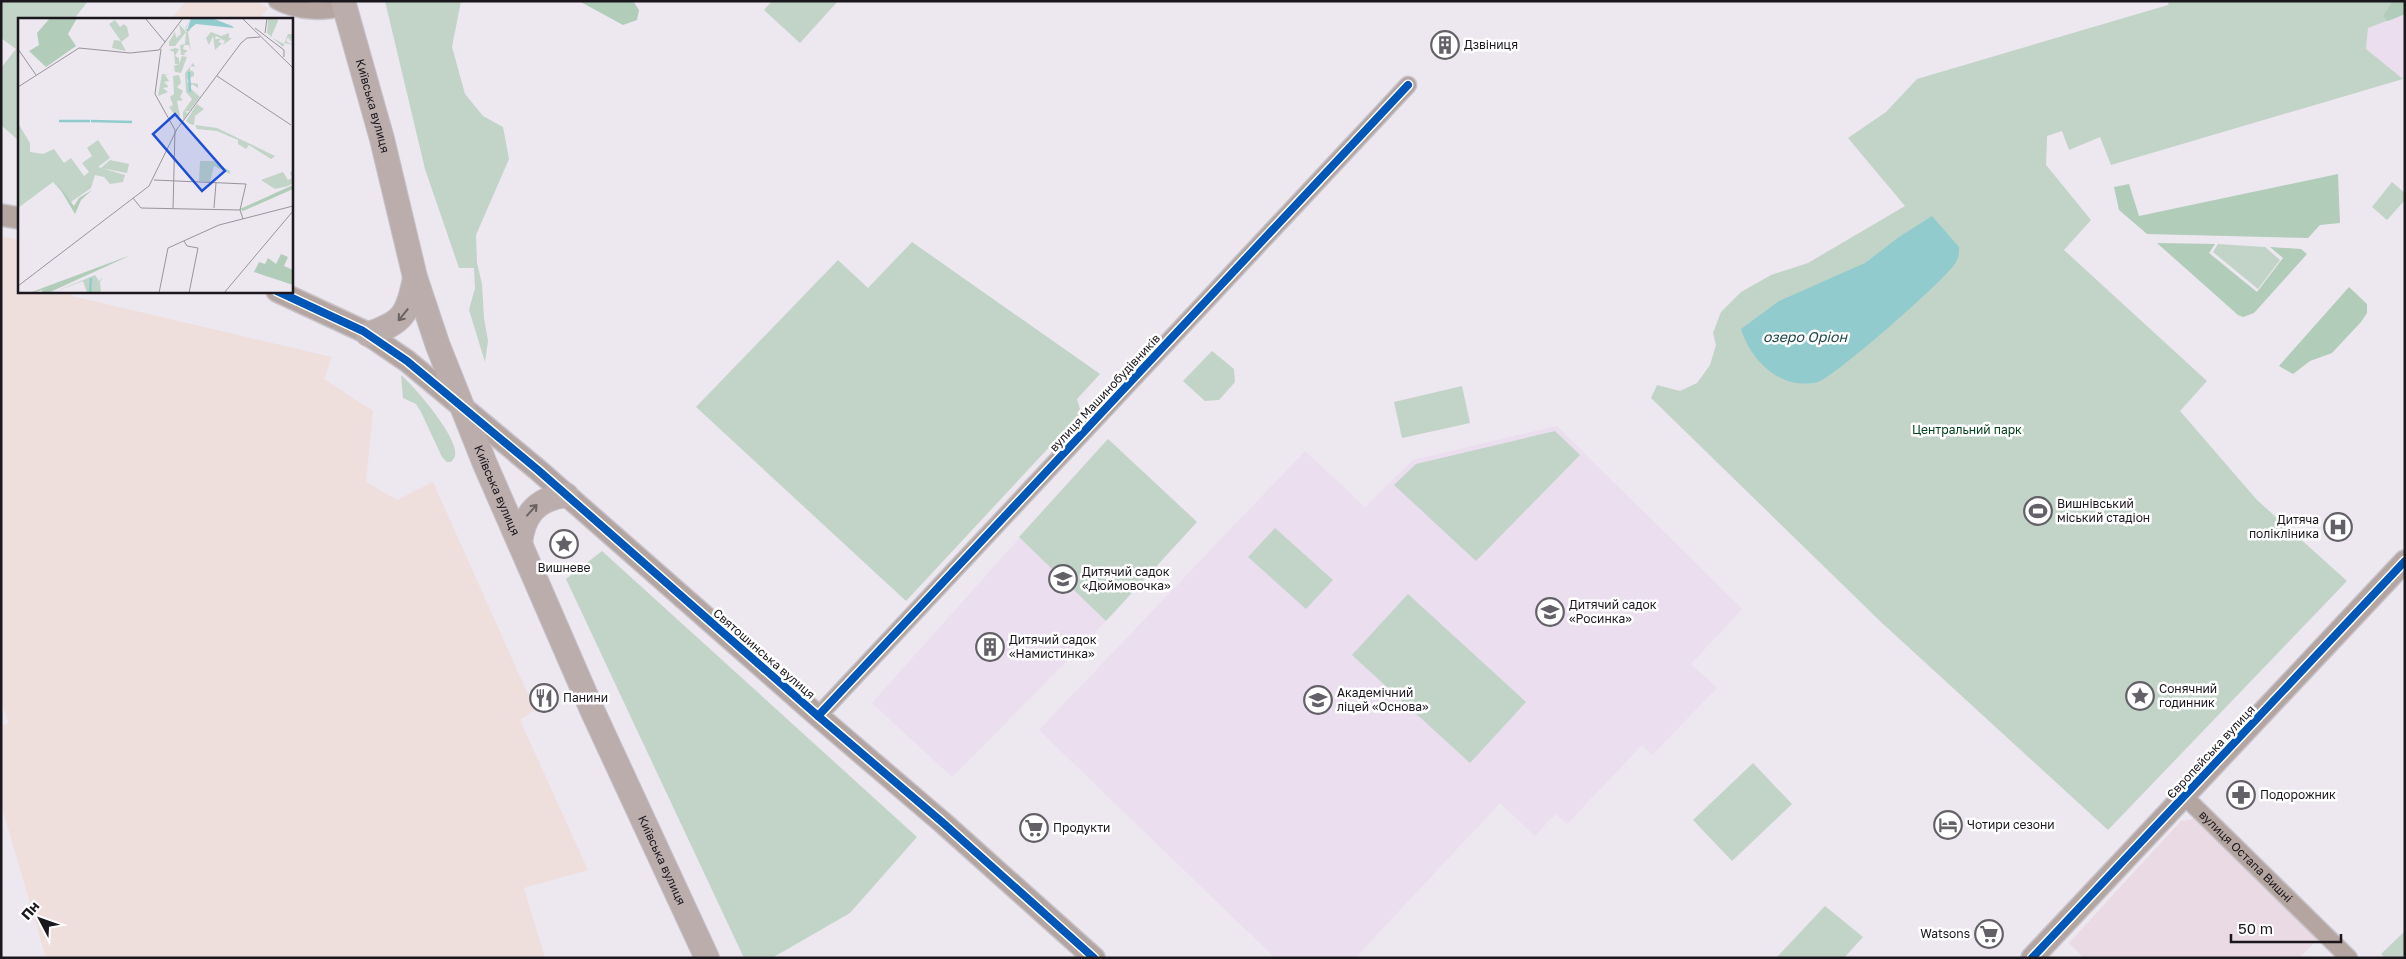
<svg xmlns="http://www.w3.org/2000/svg" width="2406" height="959" font-family="'Golos Text',sans-serif">
<style>
.commercial{fill:#eadae3}
.industrial{fill:#eedfdc}
.built{fill:#eadeef}
.green{fill:#c1d4c7}
.forest{fill:#b1ccb9}
.water{fill:#92cbce}
.lines{fill:none;stroke-linecap:round;stroke-linejoin:round}
.minor-casing{stroke:#c6c2c9;stroke-width:19}
.tertiary-casing{stroke:#c6c2c9;stroke-width:24}
.secondary-casing{stroke:#c6c2c9;stroke-width:26}
.minor{stroke:#b4a5a0;stroke-width:16}
.tertiary{stroke:#b4a5a0;stroke-width:21}
.secondary{stroke:#bbadac;stroke-width:24}
.cycleway-casing{stroke:#fff;stroke-width:11}
.cycleway{stroke:#0057b8;stroke-width:8}
.oneway{stroke:#6b6264}
.labels{text-anchor:middle;stroke-width:5;stroke-linejoin:round;paint-order:stroke}
.poi-label{font-size:12px;fill:#1b171d;stroke:#fff;text-anchor:start}
.street-label{font-size:12px;fill:#1b171d;stroke:#fff}
.park-label{font-size:12px;fill:#04451f;stroke:#fff}
.water-label{font-size:14px;font-style:italic;fill:#204848;stroke:#fff}
.inset-river{fill:none;stroke:#92cbce;stroke-width:2.5}
.inset-road{fill:none;stroke:#99949c;stroke-width:1}
.view{fill:#1d4ed8;fill-opacity:0.15;stroke:#1d4ed8;stroke-width:2.5}
.inset-edge{fill:none;stroke:#1b171d;stroke-width:2.5}
</style>
<rect width="100%" height="100%" fill="#ede7f0"/>
<polygon class="commercial" points="2194,819 2319,938 2299,958 2084,958 2069,943 2181,821"/>
<g class="industrial">
<polygon points="186,1 257,1 268,8 260,19 171,19"/>
<polygon points="1,236 19,240 19,291 73,291 72,296 332,357 324,379 373,411 366,482 397,500 433,482 535,710 520,720 588,870 524,888 545,958 46,958 1,804 1,726 9,723 1,701"/>
</g>
<g class="built">
<polygon points="2405,14 2405,81 2366,49 2368,28"/>
<polygon points="1557,426 1742,609 1691,664 1717,688 1652,755 1642,745 1567,824 1555,814 1535,836 1500,803 1355,958 1275,958 1039,730 1305,451 1365,507 1413,460"/>
<polygon points="1108,439 1197,522 1106,621 952,777 872,703"/>
</g>
<g class="green">
<polygon points="1,1 88,1 74,19 19,19 19,141 1,125 1,68 16,49 1,38"/>
<polygon points="385,1 461,1 452,47 465,94 483,116 503,127 509,159 476,235 477,263 482,284 484,318 488,341 485,362 469,310 475,288 474,268 459,268 425,169"/>
<polygon points="772,1 838,1 800,43 764,10"/>
<polygon points="2169,1 2405,1 2405,14 2368,28 2366,49 2403,79 2111,165 2100,137 2069,150 2062,131 2047,136 2046,165 2091,220 2064,250 2207,381 2180,411 2257,500 2347,581 2108,830 1881,622 1651,398 1657,385 1680,391 1697,383 1710,365 1716,345 1713,333 1721,312 1741,292 1771,275 1808,263 1905,206 1848,138 1886,112 1917,79 2168,5"/>
<polygon points="2392,182 2405,193 2405,200 2387,220 2372,207"/>
<polygon points="912,242 1100,374 1077,399 1081,413 906,601 696,407 838,260 868,288"/>
<polygon points="2218,244 2265,247 2280,260 2258,289 2213,252"/>
<polygon points="1212,351 1234,369 1235,382 1219,400 1205,401 1183,381"/>
<path d="M401 375C414 386 460 439 455 456 455 458 452 460 451 462H447L442 457 421 412 416 404 403 398Z"/>
<polygon points="1462,386 1470,423 1402,438 1394,402"/>
<polygon points="1555,431 1580,455 1476,561 1394,485 1416,464"/>
<polygon points="1108,439 1197,522 1106,621 1019,537"/>
<polygon points="1275,528 1333,580 1306,609 1248,557"/>
<polygon points="602,551 917,837 850,913 772,958 744,958 566,579"/>
<polygon points="1408,594 1526,702 1470,763 1352,655"/>
<polygon points="1753,763 1792,804 1732,861 1693,820"/>
<polygon points="1825,906 1863,937 1844,958 1776,958"/>
<polygon points="2405,931 2405,958 2385,958 2381,954"/>
</g>
<g class="forest">
<polygon points="579,1 633,1 639,10 637,20 623,25"/>
<polygon points="2393,1 2405,1 2405,14 2388,21 2383,16"/>
<polygon points="2338,174 2340,223 2320,225 2308,238 2147,234 2119,210 2114,187 2129,184 2139,216"/>
<polygon points="2157,243 2215,244 2209,253 2257,292 2283,258 2270,247 2301,249 2307,254 2254,313 2243,317 2238,315"/>
<polygon points="2349,287 2367,304 2367,313 2361,322 2332,353 2310,361 2293,374 2279,366"/>
</g>
<path class="water" d="M1932 216 1959 247C1959 252 1959 257 1956 262 1948 278 1833 378 1818 382 1781 391 1751 361 1741 329L1779 301 1865 263 1899 237Z"/>
<g class="lines">
<defs>
<g id="minor">
<path d="M277 1C297 12 322 13 344 7"/>
<polyline points="818,716 1408,85"/>
<path id="s1" d="M2185 797 2349 958"/>
</g>
<g id="tertiary">
<polyline points="1,215 19,218"/>
<polyline points="277,291 363,331 407,361 538,470 818,716 942,822 1094,958"/>
<polyline points="2032,958 2405,561"/>
</g>
<g id="secondary">
<path id="s2" d="M343 1 382 139 415 277 438 346 485 464 520 544 593 712 707 958"/>
<path d="M368 334C403 323 408 314 415 278"/>
<path d="M520 544C523 515 536 499 566 495"/>
</g>
</defs>
<use href="#minor" class="minor-casing"/>
<use href="#tertiary" class="tertiary-casing"/>
<use href="#secondary" class="secondary-casing"/>
<use href="#minor" class="minor"/>
<use href="#tertiary" class="tertiary"/>
<use href="#secondary" class="secondary"/>
<defs>
<g id="cycleway">
<polyline points="277,291 363,331 407,361 538,470 818,716 942,822 1094,958"/>
<polyline points="818,716 1408,85"/>
<polyline points="2032,958 2405,561"/>
</g>
</defs>
<use href="#cycleway" class="cycleway-casing"/>
<use href="#cycleway" class="cycleway"/>
</g>
<defs><path id="oneway-shaft" d="M-6 0H5M1.5-3L5.5 0L1.5 3" fill="none" stroke-width="1.6" stroke-linecap="round" stroke-linejoin="round" transform="scale(1.25)"/></defs>
<g class="oneway">
<use href="#oneway-shaft" transform="translate(403 315) rotate(129)"/>
<use href="#oneway-shaft" transform="translate(532 510) rotate(-48)"/>
</g>
<defs>
<symbol id="building-ring" viewBox="-11 -11 22 22"><circle r="9.5" fill="#fff" stroke="#646067" stroke-width="1.5"/><path d="M-4-6H4V6H1V3H-1V6H-4ZM-2.5-4.3h1.7v1.8h-1.7ZM.8-4.3h1.7v1.8H.8ZM-2.5-1h1.7V.8h-1.7ZM.8-1h1.7V.8H.8Z" fill="#646067"/></symbol>
<symbol id="stadium-ring" viewBox="-11 -11 22 22"><circle r="9.5" fill="#fff" stroke="#646067" stroke-width="1.5"/><path d="M0-5a6.5 5 0 1 0 0 10a6.5 5 0 1 0 0-10ZM-3.5-1.8h7v3.6h-7Z" fill="#646067"/></symbol>
<symbol id="hospital-ring" viewBox="-11 -11 22 22"><circle r="9.5" fill="#fff" stroke="#646067" stroke-width="1.5"/><path d="M-5-5h3v3.5h4V-5h3V5h-3V1.5h-4V5h-3Z" fill="#646067"/></symbol>
<symbol id="sight-ring" viewBox="-11 -11 22 22"><circle r="9.5" fill="#fff" stroke="#646067" stroke-width="1.5"/><path d="M0-6L1.8-2.2L6-1.7L2.9 1.2L3.7 5.4L0 3.3L-3.7 5.4L-2.9 1.2L-6-1.7L-1.8-2.2Z" fill="#646067"/></symbol>
<symbol id="school-ring" viewBox="-11 -11 22 22"><circle r="9.5" fill="#fff" stroke="#646067" stroke-width="1.5"/><path d="M0-5L7-2L0 1L-7-2ZM-4 1L0 2.5L4 1V4Q0 6-4 4Z" fill="#646067"/></symbol>
<symbol id="restaurant-ring" viewBox="-11 -11 22 22"><circle r="9.5" fill="#fff" stroke="#646067" stroke-width="1.5"/><path d="M-5-6h1v4h1v-4h1v4h1v-4h1v5L-1.5 .5V6h-2V.5L-5-1ZM5-6V6H3V1.5H1.5Q1.5-4 5-6Z" fill="#646067"/></symbol>
<symbol id="pharmacy-ring" viewBox="-11 -11 22 22"><circle r="9.5" fill="#fff" stroke="#646067" stroke-width="1.5"/><path d="M-2-6h4v4h4v4h-4v4h-4v-4h-4v-4h4Z" fill="#646067"/></symbol>
<symbol id="hotel-ring" viewBox="-11 -11 22 22"><circle r="9.5" fill="#fff" stroke="#646067" stroke-width="1.5"/><path d="M-6-4.5h1.5V1H6V5H4.5V3h-9V5H-6ZM-4 0a1.8 1.8 0 1 1 3.6 0ZM.5 0V-2.5h3Q6-2.5 6 0Z" fill="#646067"/></symbol>
<symbol id="supermarket-ring" viewBox="-11 -11 22 22"><circle r="9.5" fill="#fff" stroke="#646067" stroke-width="1.5"/><path d="M-6-5.5h2.5l.6 2H6L4.5 2H-2.5L-4.4-4H-6ZM-1.5 3.2a1.3 1.3 0 1 0 .1 0ZM3 3.2a1.3 1.3 0 1 0 .1 0Z" fill="#646067"/></symbol>
</defs>
<g fill-rule="evenodd">
<use href="#building-ring" x="1429" y="29" width="32" height="32"/>
<use href="#stadium-ring" x="2022" y="495" width="32" height="32"/>
<use href="#hospital-ring" x="2322" y="511" width="32" height="32"/>
<use href="#sight-ring" x="548" y="528" width="32" height="32"/>
<use href="#school-ring" x="1047" y="563" width="32" height="32"/>
<use href="#school-ring" x="1534" y="596" width="32" height="32"/>
<use href="#building-ring" x="974" y="631" width="32" height="32"/>
<use href="#sight-ring" x="2124" y="680" width="32" height="32"/>
<use href="#restaurant-ring" x="528" y="682" width="32" height="32"/>
<use href="#school-ring" x="1302" y="684" width="32" height="32"/>
<use href="#pharmacy-ring" x="2225" y="779" width="32" height="32"/>
<use href="#hotel-ring" x="1932" y="809" width="32" height="32"/>
<use href="#supermarket-ring" x="1018" y="812" width="32" height="32"/>
<use href="#supermarket-ring" x="1973" y="918" width="32" height="32"/>
</g>
<g class="labels">
<g class="poi-label">
<text x="1464" y="49">Дзвіниця</text>
<text x="2057" y="508">Вишнівський<tspan x="2057" dy="14">міський стадіон</tspan></text>
<text x="2319" y="524" text-anchor="end">Дитяча<tspan x="2319" dy="14">полікліника</tspan></text>
<text x="564" y="572" text-anchor="middle">Вишневе</text>
<text x="1082" y="576">Дитячий садок<tspan x="1082" dy="14">«Дюймовочка»</tspan></text>
<text x="1569" y="609">Дитячий садок<tspan x="1569" dy="14">«Росинка»</tspan></text>
<text x="1009" y="644">Дитячий садок<tspan x="1009" dy="14">«Намистинка»</tspan></text>
<text x="2159" y="693">Сонячний<tspan x="2159" dy="14">годинник</tspan></text>
<text x="1337" y="697">Академічний<tspan x="1337" dy="14">ліцей «Основа»</tspan></text>
<text x="563" y="702">Панини</text>
<text x="2260" y="799">Подорожник</text>
<text x="1967" y="829">Чотири сезони</text>
<text x="1053" y="832">Продукти</text>
<text x="1970" y="938" text-anchor="end">Watsons</text>
</g>
<g class="street-label">
<text dy="4" stroke="none"><textPath href="#s2" startOffset="109">Київська вулиця</textPath></text>
<text transform="translate(1105 393) rotate(-47)" y="4">вулиця Машинобудівників</text>
<text dy="4" stroke="none"><textPath href="#s2" startOffset="514">Київська вулиця</textPath></text>
<text transform="translate(764 654) rotate(41)" y="4">Святошинська вулиця</text>
<text transform="translate(2211 752) rotate(-47)" y="4">Європейська вулиця</text>
<text dy="4" stroke="none"><textPath href="#s1" startOffset="85">вулиця Остапа Вишні</textPath></text>
<text dy="4" stroke="none"><textPath href="#s2" startOffset="919">Київська вулиця</textPath></text>
</g>
<g class="park-label">
<text x="1967" y="434">Центральний парк</text>
</g>
<g class="water-label">
<text x="1805" y="342">озеро Оріон</text>
</g>
</g>
<g transform="translate(18 18)">
<rect width="275" height="275" fill="#ede7f0"/>
<path d="M173 0 168 11H173L170 14 173 34 171 27H166L165 31 170 33 165 36 169 37H163L162 27 167 26 168 14 157 28H151V24L157 14 158 20 163 16 161 6 168 14H169L167 11ZM250 0H259L260 3 253 19 266 26 270 16H275L273 24 270 19 268 23 273 26 275 23V27L267 25 265 29 249 15ZM97 2 102 9 106 6 109 9 111 18 103 24 108 33 94 30 96 22 103 23 91 6ZM193 14 203 18 211 15V20H214L205 27 207 23 198 18 197 21H203L200 24 204 25 197 32 195 18 191 27 188 20ZM157 30 161 31 157 38 161 40V46L164 38 169 39 163 55 157 54 156 48 161 46H157L156 34 151 32ZM175 45 177 49 172 48V52L176 54V58L170 60 169 64 180 66V70L174 66 172 70 182 79 171 93H167L170 96 165 101V94L174 81 168 74 167 55ZM144 56 152 57H147L151 63 146 64 150 68V69L145 70 150 74 140 78ZM161 57 163 65 159 69 165 73 162 79 165 82 159 83 162 98 154 100 156 96 151 89 155 87 152 79 156 76 155 58ZM179 86 186 91 177 98 176 107 172 106 168 103ZM0 105 12 125V134L25 136 36 131 46 145 53 140 66 158 71 154 64 145 74 138 69 130 80 122 92 140 80 149 107 157 105 164 92 166 86 159 77 157 73 170 53 184 35 164 0 190ZM177 107 199 110 257 138 253 141 231 127 228 131 220 126V122L199 113 179 111ZM92 142 111 146 109 155 83 150ZM182 143H195L212 153V156L196 148 192 164 181 163ZM275 152V165L270 168 257 171 243 162 265 154 270 162 274 160 272 155ZM77 257 81 263 85 259 82 264 83 275H69L65 263 34 275Z" fill="#c1d4c7"/>
<path d="M32 0H59L50 16 58 28 28 49 11 33 21 27 19 15ZM38 164 56 188 61 180 74 172 63 182 57 196ZM275 167V171L225 193 222 191ZM263 236 270 239 266 248 275 252V267L236 254 241 244 247 246 250 240 258 246ZM113 237 30 275H23L25 272 11 275Z" fill="#b1ccb9"/>
<path d="M173 0H194L214 8 216 10 178 6 169 13Z" fill="#92cbce"/>
<path class="inset-river" d="M171 54 172 74M41 103H72M73 103 114 104M72 275 73 260"/>
<path class="inset-road" d="M127 0 147 24M224 0 275 50M237 10 266 32V39M247 15 249 0M0 31 18 57M143 31 137 76 157 112 155 191M199 58 273 107M0 69 61 30 112 35 141 32 165 0M136 162 228 166 222 192 225 201M115 180 123 190 222 192M196 190 198 165M166 223 169 228 180 230 171 275M0 268 131 168 159 111 223 25 229 20 242 19M141 275 150 230 201 207 275 188M206 275 275 193"/>
<path class="view" d="M157 96 207 153 184 173 135 116Z"/>
<rect width="275" height="275" class="inset-edge"/>
</g>
<rect width="2406" height="959" fill="none" stroke="#1b171d" stroke-width="5"/>
<g transform="translate(40 919) rotate(311)" stroke="#ffffff" stroke-width="4" paint-order="stroke">
<path d="M0-4L9 19L0 12L-9 19Z" fill="#1b171d"/>
<text y="-8" font-size="14" font-weight="bold" text-anchor="middle" fill="#1b171d">Пн</text>
</g>
<path d="M2231 934v8h110v-8" fill="none" stroke="#1b171d" stroke-width="2.5"/>
<text x="2238" y="934" font-size="15" fill="#1b171d" stroke="#ffffff" stroke-width="4" paint-order="stroke">50 m</text>
</svg>
